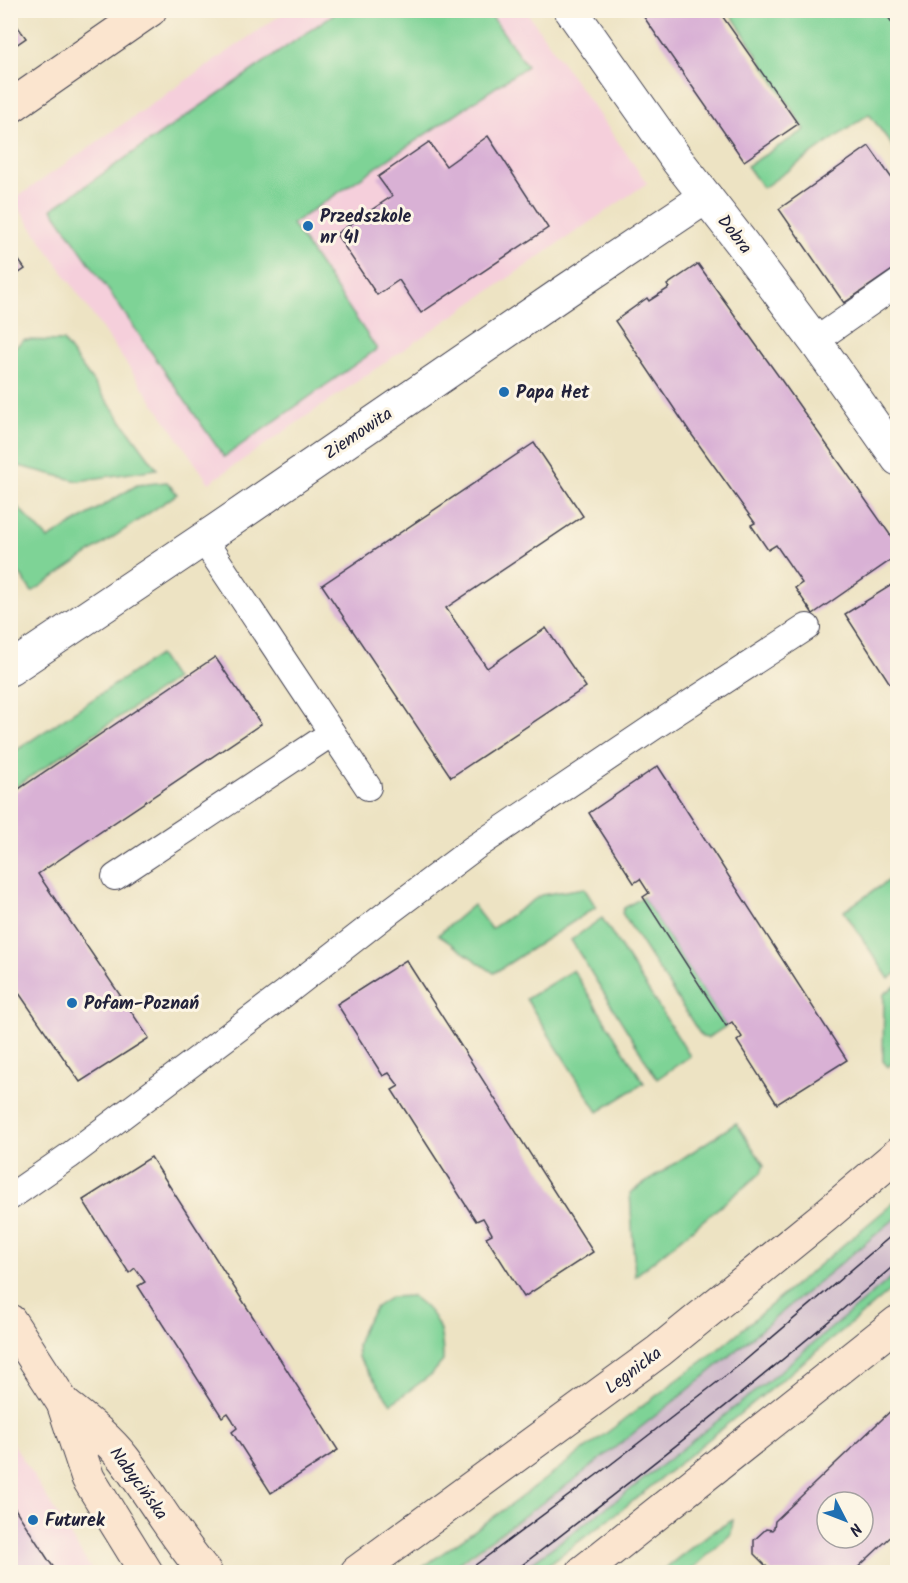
<svg xmlns="http://www.w3.org/2000/svg" width="908" height="1583" font-family="Kalam,sans-serif">
<style>
.built{fill:#f5cfdb}
.industrial{fill:#d1bdcc}
.green{fill:#7ed396;stroke:#507a68;stroke-width:1.5}
.building{fill:#d9b1d5;fill-rule:evenodd}
.lines{fill:none;stroke-linecap:round;stroke-linejoin:round}
.lane-casing{stroke:#403f4f;stroke-width:28}
.street-casing{stroke:#403f4f;stroke-width:35}
.secondary-casing{stroke:#403f4f;stroke-width:35}
.lane{stroke:#fff;stroke-width:26}
.street{stroke:#fff;stroke-width:33}
.secondary{stroke:#fbe5cf;stroke-width:33}
.tram{stroke:#22223b;stroke-width:1.5}
.poi-dot{fill:#1f6fb2;stroke:#fcf5e5;stroke-width:2}
.labels{text-anchor:middle;stroke-width:6;stroke-linejoin:round;paint-order:stroke}
.poi-label{font-size:18px;font-weight:bold;fill:#22223b;stroke:#fcf5e5;text-anchor:start}
.street-label{font-size:18px;fill:#22223b;stroke:#fcf5e5}
</style>
<rect width="100%" height="100%" fill="#fcf5e5"/>
<filter id="ink" filterUnits="userSpaceOnUse"><feTurbulence type="fractalNoise" baseFrequency=".0167" numOctaves="2"/><feDisplacementMap in="SourceGraphic" scale="12" xChannelSelector="R" yChannelSelector="G"/><feConvolveMatrix kernelMatrix="1 2 1 2 8 2 1 2 1" color-interpolation-filters="sRGB"/></filter>
<filter id="wash" filterUnits="userSpaceOnUse"><feTurbulence type="fractalNoise" baseFrequency=".008" numOctaves="4" result="noise"/><feDisplacementMap in="SourceGraphic" scale="24" xChannelSelector="R" yChannelSelector="G"/><feGaussianBlur stdDeviation="1.35" result="paint"/><feColorMatrix in="noise" values="0 0 0 0 0 0 0 0 0 0 0 0 0 0 0 0 0 1.4 0 .05"/><feComposite in="paint" operator="in"/></filter>
<g filter="url(#wash)">
<rect width="100%" height="100%" fill="#ede3c3"/>
<g class="built">
<polygon points="288,10 526,11 647,183 209,483 13,200"/>
<polygon points="11,1440 93,1572 11,1572"/>
</g>
<polygon class="industrial" points="897,1216 897,1273 768,1381 630,1490 519,1572 450,1572 574,1480 688,1390"/>
<g class="green">
<polygon points="338,11 488,11 527,66 292,224 377,349 224,457 52,209"/>
<polygon points="729,11 897,11 897,152 869,114 763,188 747,166 805,130"/>
<polygon points="24,340 63,341 157,469 78,481 11,464 11,350"/>
<polygon points="167,482 177,494 32,592 11,561 11,500 48,539 137,485"/>
<polygon points="159,655 175,679 11,790 11,754"/>
<polygon points="897,875 897,973 889,979 844,911"/>
<polygon points="584,888 596,907 494,973 438,935 473,905 491,929 541,895"/>
<polygon points="643,897 726,1026 708,1038 702,1037 622,913 624,908"/>
<polygon points="602,918 690,1056 657,1079 571,940"/>
<polygon points="573,970 644,1083 598,1112 526,999"/>
<polygon points="897,985 897,1058 888,1067 883,1061 884,994"/>
<polygon points="736,1123 764,1165 761,1173 635,1276 630,1193"/>
<polygon points="897,1200 897,1216 892,1221 688,1390 574,1480 446,1572 416,1572 509,1506 716,1351"/>
<polygon points="897,1273 897,1285 871,1307 633,1501 538,1572 519,1572 630,1490 768,1381"/>
<path d="M412 1296C438 1315 443 1328 443 1361L432 1374 391 1404 358 1357 357 1345 364 1325 376 1307 391 1297Z"/>
<polygon points="733,1520 731,1534 689,1572 660,1572 712,1532"/>
</g>
<g id="blocks">
<g class="building">
<polygon points="639,10 718,10 798,124 744,161"/>
<polygon points="883,10 898,10 898,31"/>
<polygon points="10,16 26,38 10,49"/>
<polygon points="488,136 548,228 421,313 399,280 377,295 336,234 392,196 378,177 429,142 446,166"/>
<polygon points="869,146 898,187 898,266 844,303 779,209"/>
<polygon points="10,248 25,269 10,279"/>
<polygon points="698,264 777,374 898,546 898,555 813,614 795,588 802,583 776,545 768,550 751,525 755,523 692,435 615,321 647,298 649,301 669,288 667,285"/>
<polygon points="534,443 583,516 446,608 487,668 546,628 586,687 451,777 322,585"/>
<polygon points="898,581 898,696 845,614"/>
<polygon points="215,657 261,724 38,874 149,1038 80,1082 10,980 10,795"/>
<polygon points="658,766 847,1060 777,1104 737,1041 742,1037 732,1022 726,1026 643,897 649,893 640,879 634,883 589,813"/>
<polygon points="406,960 593,1252 524,1297 486,1237 492,1234 483,1218 476,1221 392,1090 399,1086 389,1073 383,1076 337,1004"/>
<polygon points="151,1157 338,1450 271,1493 232,1432 237,1428 232,1419 228,1413 222,1417 138,1286 145,1282 135,1268 129,1273 83,1200"/>
<path d="M898 1404V1530L853 1572H772L754 1554V1540L766 1529 772 1530 774 1528 775 1521ZM827 1502H863V1538H827Z"/>
<polygon points="10,1501 49,1561 57,1572 10,1572"/>
</g>
</g>
</g>
<g filter="url(#ink)">
<use href="#blocks" fill-opacity="0" stroke="#403f4f" stroke-width="1.5"/>
<g class="lines">
<defs>
<g id="lane">
<polyline points="815,341 898,283"/>
<polyline points="203,539 368,787"/>
<polyline points="115,877 332,733"/>
<polyline points="10,1197 69,1156 284,994 389,912 474,848 655,726 807,627"/>
</g>
<g id="street">
<polyline points="571,10 677,160 741,242 815,341 898,459"/>
<polyline points="10,669 217,530 567,290 706,197"/>
</g>
<g id="secondary">
<polyline points="10,107 150,10"/>
<polyline points="10,1321 63,1403 88,1478 146,1572"/>
<path d="M63 1403C84 1420 107 1437 124 1459 152 1496 175 1537 205 1572"/>
<polyline points="357,1572 659,1351 825,1216 898,1154"/>
<polyline points="583,1572 898,1322"/>
</g>
</defs>
<use href="#lane" class="lane-casing"/>
<use href="#street" class="street-casing"/>
<use href="#secondary" class="secondary-casing"/>
<use href="#lane" class="lane"/>
<use href="#street" class="street"/>
<use href="#secondary" class="secondary"/>
<g class="tram">
<polyline points="466,1572 610,1465 742,1363 898,1230"/>
<path d="M513 1572C644 1472 773 1371 898 1262"/>
</g>
</g>
</g>
<g class="poi-dot">
<circle cx="308" cy="226" r="6"/>
<circle cx="504" cy="392" r="6"/>
<circle cx="72" cy="1003" r="6"/>
<circle cx="33" cy="1520" r="6"/>
</g>
<g class="labels">
<g class="poi-label">
<text x="320" y="222">Przedszkole<tspan x="320" dy="21">nr 41</tspan></text>
<text x="516" y="398">Papa Het</text>
<text x="84" y="1009">Pofam-Poznań</text>
<text x="45" y="1526">Futurek</text>
</g>
<g class="street-label">
<text transform="translate(735 234) rotate(52)" y="6">Dobra</text>
<text transform="translate(358 433) rotate(-34)" y="6">Ziemowita</text>
<text transform="translate(633 1370) rotate(-37)" y="6">Legnicka</text>
<text transform="translate(139 1483) rotate(54)" y="6">Nabycińska</text>
</g>
</g>
<rect width="908" height="1583" fill="none" stroke="#fcf5e5" stroke-width="36"/>
<g transform="translate(845 1520) rotate(132)"><circle r="28" fill="#fcf5e5" stroke="#a5a1a1" stroke-width="1.5"/>
<path d="M0-4.5L10 22L0 15L-10 22Z" fill="#1f6fb2"/>
<text y="-9" font-size="16" font-weight="bold" text-anchor="middle" fill="#22223b">N</text>
</g>
</svg>
